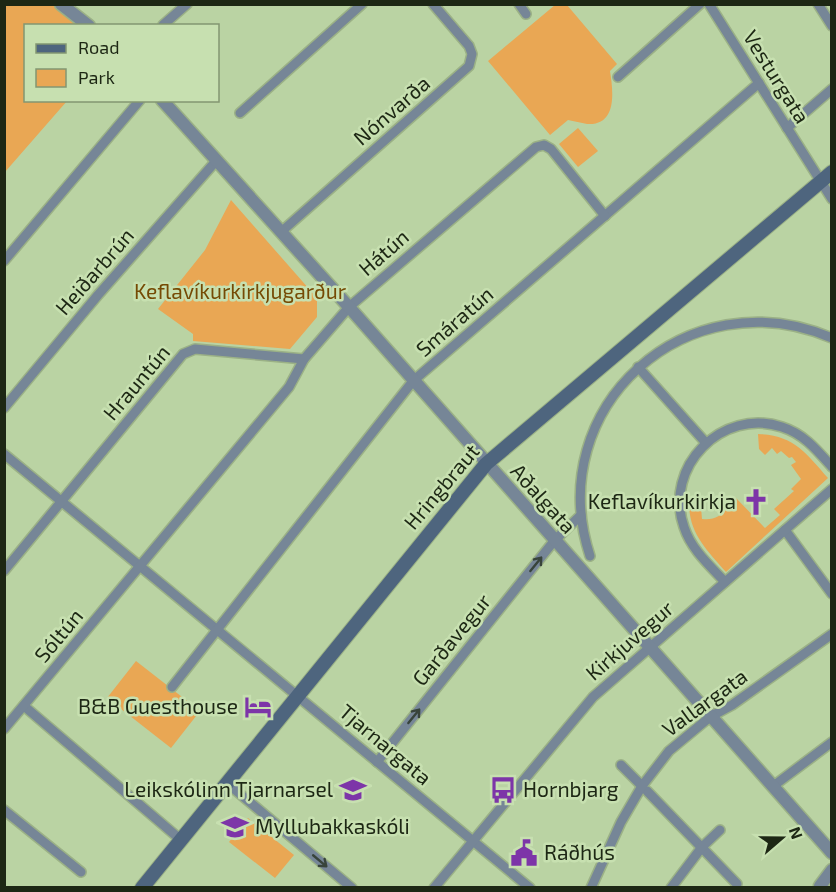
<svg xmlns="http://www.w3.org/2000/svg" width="836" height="892" font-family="'Exo 2',sans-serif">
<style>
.green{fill:#e9a754}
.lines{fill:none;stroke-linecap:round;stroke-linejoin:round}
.minor-casing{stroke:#9bb186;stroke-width:12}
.tertiary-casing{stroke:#9bb186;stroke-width:15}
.secondary-casing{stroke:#9bb186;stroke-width:16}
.minor{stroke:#768697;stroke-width:9}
.tertiary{stroke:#768697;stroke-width:12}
.secondary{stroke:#4e657e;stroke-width:14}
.oneway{stroke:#38443b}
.labels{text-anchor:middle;stroke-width:5;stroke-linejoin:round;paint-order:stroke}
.street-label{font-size:21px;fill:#1d2714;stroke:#c7e0b0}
.park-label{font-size:21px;fill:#754a04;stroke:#c7e0b0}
.poi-label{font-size:21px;fill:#1d2714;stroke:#c7e0b0;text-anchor:end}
</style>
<rect width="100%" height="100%" fill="#bad3a3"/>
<g class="green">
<polygon points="5,5 54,5 86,25 26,26 26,100 67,101 5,172"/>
<path d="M555 5H567L617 64 610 71C613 90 618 126 587 124 581 123 574 121 568 120L550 135 488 61Z"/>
<polygon points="578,128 598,151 578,167 559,144"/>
<polygon points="231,200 317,298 317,317 290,349 193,341 193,334 158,309 205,250"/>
<path d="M758 434C794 435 806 453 828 478L726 572C707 550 689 534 689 503L701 507 702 519C718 521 728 512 730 496L735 497 765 528 780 515 774 509 794 491 791 489 801 479 791 465 796 462 792 457 789 458 781 451 777 454 772 448 765 455 759 449Z"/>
<polygon points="136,661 200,711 171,748 107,698"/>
<polygon points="248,818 294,855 275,878 229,842"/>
</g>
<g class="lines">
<defs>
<g id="minor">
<polyline points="519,4 526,14"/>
<polyline points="709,4 832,199"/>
<polyline points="818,4 832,26"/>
<polyline points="163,25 187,4"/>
<polyline points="618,77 700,4"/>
<polyline points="240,113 362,4"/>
<polyline points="787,128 832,89"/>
<polyline points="281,232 469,66 472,54 469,46 433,4"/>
<polyline points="4,261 140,100"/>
<polyline points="638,367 706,443"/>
<polyline points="4,408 98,295 216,161"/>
<polyline points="4,454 530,888"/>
<polyline points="785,530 832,594"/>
<path d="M590 556C541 407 688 276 832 338"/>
<polyline points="4,571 183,354 195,349 304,359"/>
<path d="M725 582C709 565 691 549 684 527 663 467 722 407 782 427 804 434 817 450 832 467"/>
<polyline points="172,687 413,381 759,83"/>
<polyline points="24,706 181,840"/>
<polyline points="4,729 289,387 304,359 349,307 536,147 544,145 551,149 605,216"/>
<polyline points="377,762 554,541 581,515"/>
<polyline points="621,765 642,786"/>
<polyline points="227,783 352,888"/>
<polyline points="772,787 832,742"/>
<polyline points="647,791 737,884"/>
<polyline points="4,810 81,872"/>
<polyline points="434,888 593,697 832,489"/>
<polyline points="591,888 621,822 642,786 669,751 710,717 732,705 832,634"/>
<polyline points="671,888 702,847 720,830"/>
</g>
<g id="tertiary">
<polyline points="61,4 89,26"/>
<polyline points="162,100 349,307 832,853"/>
<polyline points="820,886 832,870"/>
</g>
<polyline id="secondary" points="142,888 486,464 832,172"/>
</defs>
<use href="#minor" class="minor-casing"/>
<use href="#tertiary" class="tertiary-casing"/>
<use href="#secondary" class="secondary-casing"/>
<use href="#minor" class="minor"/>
<use href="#tertiary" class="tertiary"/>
<use href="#secondary" class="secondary"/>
</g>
<defs><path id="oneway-shaft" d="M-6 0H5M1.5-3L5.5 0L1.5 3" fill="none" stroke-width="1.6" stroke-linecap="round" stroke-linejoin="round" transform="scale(1.5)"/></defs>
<g class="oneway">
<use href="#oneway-shaft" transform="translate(536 564) rotate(-51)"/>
<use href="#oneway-shaft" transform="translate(414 716) rotate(-51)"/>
<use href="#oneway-shaft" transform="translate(320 861) rotate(40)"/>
</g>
<defs>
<symbol id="church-bare" viewBox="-9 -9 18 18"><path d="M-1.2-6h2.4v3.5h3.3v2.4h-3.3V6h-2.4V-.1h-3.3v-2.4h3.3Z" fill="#7d35a8" stroke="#c7e0b0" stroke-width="2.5" paint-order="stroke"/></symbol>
<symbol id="hotel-bare" viewBox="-9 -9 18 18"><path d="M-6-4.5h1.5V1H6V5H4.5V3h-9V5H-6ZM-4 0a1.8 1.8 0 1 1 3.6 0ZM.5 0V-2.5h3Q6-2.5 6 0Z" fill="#7d35a8" stroke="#c7e0b0" stroke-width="2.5" paint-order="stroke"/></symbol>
<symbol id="school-bare" viewBox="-9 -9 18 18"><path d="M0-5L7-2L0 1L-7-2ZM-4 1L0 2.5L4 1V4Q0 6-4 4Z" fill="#7d35a8" stroke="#c7e0b0" stroke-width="2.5" paint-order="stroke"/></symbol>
<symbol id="bus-bare" viewBox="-9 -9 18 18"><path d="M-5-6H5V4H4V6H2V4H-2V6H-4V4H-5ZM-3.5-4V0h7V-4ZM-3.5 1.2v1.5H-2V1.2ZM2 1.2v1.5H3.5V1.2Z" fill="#7d35a8" stroke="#c7e0b0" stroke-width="2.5" paint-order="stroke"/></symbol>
<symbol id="civic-bare" viewBox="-9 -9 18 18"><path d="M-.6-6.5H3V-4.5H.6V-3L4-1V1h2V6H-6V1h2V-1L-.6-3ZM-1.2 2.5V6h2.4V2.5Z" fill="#7d35a8" stroke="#c7e0b0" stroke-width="2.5" paint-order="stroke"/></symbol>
</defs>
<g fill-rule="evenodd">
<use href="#church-bare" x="737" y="483" width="38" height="38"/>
<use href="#hotel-bare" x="239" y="688" width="38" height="38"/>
<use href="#school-bare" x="334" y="771" width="38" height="38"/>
<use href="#bus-bare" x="484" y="771" width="38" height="38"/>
<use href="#school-bare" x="216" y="808" width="38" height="38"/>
<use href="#civic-bare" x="505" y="834" width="38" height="38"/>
</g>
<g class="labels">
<g class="street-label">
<text transform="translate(776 77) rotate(58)" y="7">Vesturgata</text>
<text transform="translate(392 111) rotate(-41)" y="7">Nónvarða</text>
<text transform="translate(384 253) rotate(-41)" y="7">Hátún</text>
<text transform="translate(95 272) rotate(-49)" y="7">Heiðarbrún</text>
<text transform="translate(455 322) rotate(-41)" y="7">Smáratún</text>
<text transform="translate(137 383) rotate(-50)" y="7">Hrauntún</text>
<text transform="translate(442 487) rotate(-50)" y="7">Hringbraut</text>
<text transform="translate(543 499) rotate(48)" y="7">Aðalgata</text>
<text transform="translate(59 636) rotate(-50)" y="7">Sóltún</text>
<text transform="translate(452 640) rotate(-51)" y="7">Garðavegur</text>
<text transform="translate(630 641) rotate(-41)" y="7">Kirkjuvegur</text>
<text transform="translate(705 703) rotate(-36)" y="7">Vallargata</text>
<text transform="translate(385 745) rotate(40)" y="7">Tjarnargata</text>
</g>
<g class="park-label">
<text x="240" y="299">Keflavíkurkirkjugarður</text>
</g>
<g class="poi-label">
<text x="736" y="509">Keflavíkurkirkja</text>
<text x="238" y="714">B&amp;B Guesthouse</text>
<text x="333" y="797">Leikskólinn Tjarnarsel</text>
<text x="523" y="797" text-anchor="start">Hornbjarg</text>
<text x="255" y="834" text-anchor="start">Myllubakkaskóli</text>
<text x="544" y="860" text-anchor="start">Ráðhús</text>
</g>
</g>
<rect width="836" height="892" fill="none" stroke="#1d2714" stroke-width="12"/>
<rect x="24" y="24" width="195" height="78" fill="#c7e0b0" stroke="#839672" stroke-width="1.5"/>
<rect x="36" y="44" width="30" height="9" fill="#4e657e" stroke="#839672" stroke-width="1.5"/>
<text x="78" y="54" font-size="18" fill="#1d2714">Road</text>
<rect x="36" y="69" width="30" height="18" fill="#e9a754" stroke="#839672" stroke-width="1.5"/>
<text x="78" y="84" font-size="18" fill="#1d2714">Park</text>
<g transform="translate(782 838) rotate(70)" stroke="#c7e0b0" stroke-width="4.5" paint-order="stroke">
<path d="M0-4.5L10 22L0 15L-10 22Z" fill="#1d2714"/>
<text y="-9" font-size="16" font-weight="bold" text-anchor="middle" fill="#1d2714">N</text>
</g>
</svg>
